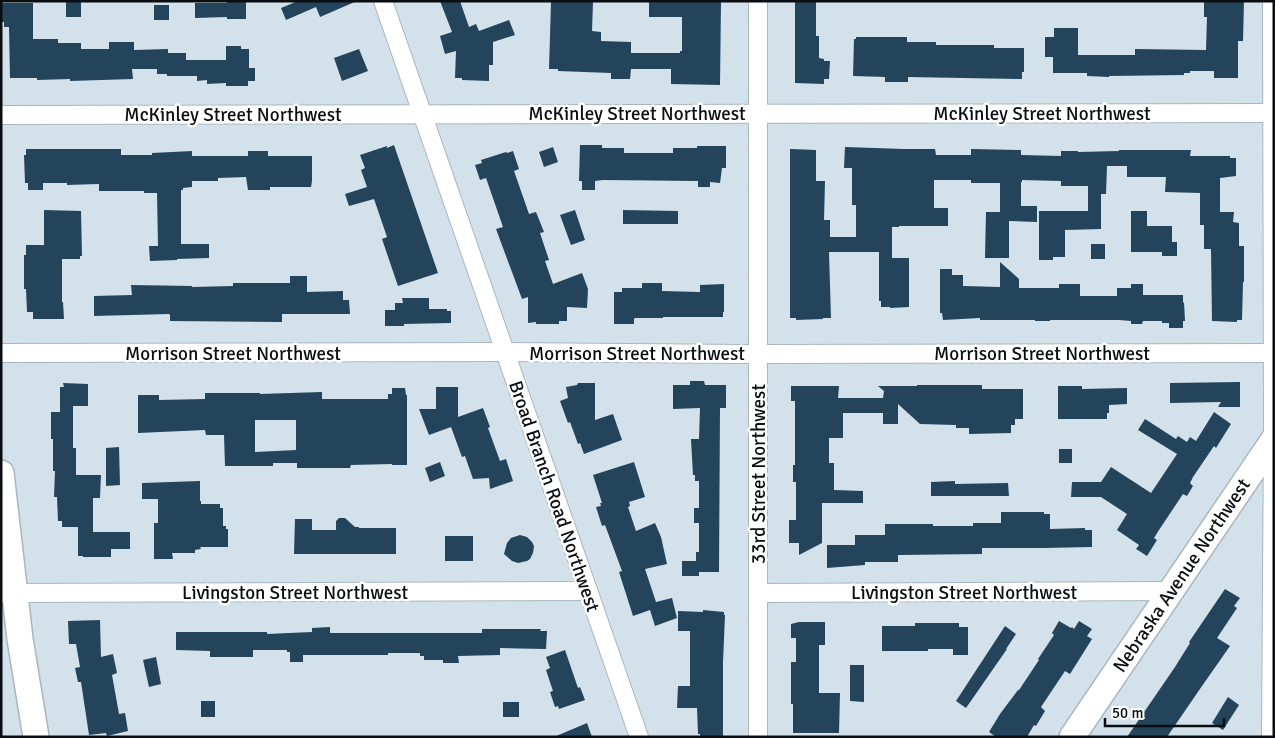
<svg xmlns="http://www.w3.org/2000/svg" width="1275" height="738" font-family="Signika,sans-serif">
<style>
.building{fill:#23445a;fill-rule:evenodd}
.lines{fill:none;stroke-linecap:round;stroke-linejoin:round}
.street-casing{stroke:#a9b6c0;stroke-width:20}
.secondary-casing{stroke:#a9b6c0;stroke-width:28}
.street{stroke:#fff;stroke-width:18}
.secondary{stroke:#fff;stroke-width:25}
.labels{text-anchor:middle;stroke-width:5;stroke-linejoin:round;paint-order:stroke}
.street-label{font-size:19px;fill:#0a0e12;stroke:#fff}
</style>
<rect width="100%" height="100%" fill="#d3e1eb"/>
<g class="building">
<rect x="66" y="1" width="15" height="16"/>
<polygon points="227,1 246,1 246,19 227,19 227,17 195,18 195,3 227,3"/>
<polygon points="298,1 357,1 320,17 316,7 286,20 281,8"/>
<polygon points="440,1 460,1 469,27 476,24 479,31 509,20 515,35 493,42 493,65 489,65 489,81 462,80 462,78 455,78 456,51 445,54 440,36 452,32"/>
<polygon points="649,1 721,1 720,85 671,84 671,69 631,69 630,79 611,79 611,73 558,71 558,69 549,69 551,2 593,2 592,31 601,32 601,41 631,42 631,53 680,53 680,51 682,51 682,17 649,17"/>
<polygon points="795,1 816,1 816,36 819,36 819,58 824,59 824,61 830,61 829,79 824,79 824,84 795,83"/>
<polygon points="1204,1 1244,1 1243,41 1238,41 1238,78 1214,78 1214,71 1190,71 1190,73 1184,73 1184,75 1109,76 1109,77 1087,76 1087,73 1053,73 1053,57 1045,57 1045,37 1054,37 1054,28 1078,28 1078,55 1135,55 1135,49 1206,50 1207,17 1204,17"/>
<polygon points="2,3 33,3 33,39 58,39 58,43 81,43 81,49 109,49 109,42 134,42 134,50 168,49 168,53 186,53 186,60 226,60 226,46 241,46 241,49 249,49 249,68 255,68 255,81 248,81 248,86 226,86 226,83 207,84 207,80 197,81 197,76 167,76 167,74 157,74 157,69 132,69 133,79 70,81 70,79 37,80 37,78 10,78 9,27 4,27 4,22 2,22"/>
<rect x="154" y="5" width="15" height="15"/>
<polygon points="856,37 907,37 907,42 936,42 936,45 994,45 994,48 1024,48 1024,72 1022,72 1022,79 908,77 908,82 885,82 885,77 853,76 854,39 856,39"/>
<polygon points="359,49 368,71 342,81 334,58"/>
<polygon points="394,145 438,273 398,286 382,239 387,237 374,199 349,206 345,194 367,187 361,170 365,168 360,155 387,146 387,148"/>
<polygon points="580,145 602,145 602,148 624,148 624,153 673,153 673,148 697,148 697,146 726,146 726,168 722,168 720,183 710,182 710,187 698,187 698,181 603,180 595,181 595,190 582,190 582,181 579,181"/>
<polygon points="553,147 558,162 544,167 539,152"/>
<polygon points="845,147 904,149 935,149 936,155 971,155 971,149 1021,150 1021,155 1061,156 1061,151 1078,151 1078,152 1119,151 1119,150 1191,150 1190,156 1230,156 1230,158 1236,158 1236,176 1220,178 1220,212 1234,212 1233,222 1239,223 1239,246 1244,246 1244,282 1243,282 1242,320 1237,320 1237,322 1212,321 1211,249 1204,249 1204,225 1200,225 1200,193 1165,192 1166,177 1127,177 1127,166 1107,166 1106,194 1101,194 1101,229 1065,230 1065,257 1053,257 1053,260 1039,260 1039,211 1088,211 1088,186 1061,186 1061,181 1022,180 1022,182 1021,182 1021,206 1037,206 1037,222 1009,221 1009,258 985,258 986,212 1000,212 1000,183 971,183 971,180 934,180 934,208 948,208 948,226 899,226 899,227 892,227 892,258 909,258 909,307 890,308 890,307 881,307 881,301 879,301 879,252 829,252 831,318 823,318 823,319 796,320 796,318 790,318 790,149 816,150 816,181 825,181 824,220 830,220 830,237 856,237 856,205 852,205 852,168 844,168"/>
<polygon points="26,149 121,149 121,155 152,155 152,153 192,151 192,156 248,156 248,151 268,151 268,156 312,156 312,181 311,187 270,187 270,190 248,190 246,177 218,178 218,181 192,181 192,187 183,188 183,190 181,190 181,244 209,244 209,258 177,259 177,260 150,261 149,246 158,246 157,193 144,193 144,191 99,191 99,184 67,185 67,183 43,183 43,190 28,190 28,183 25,183 24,155 26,155"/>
<polygon points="513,151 519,169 514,171 529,214 536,212 544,232 540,233 549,260 545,261 553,284 582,273 588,289 587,308 567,307 567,321 559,321 559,324 536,324 536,322 528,323 528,297 522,299 496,229 503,227 486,178 480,180 475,165 482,163 481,160 506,152 507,153"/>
<polygon points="44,210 81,211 82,256 80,256 80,259 62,259 62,302 63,302 64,319 33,319 33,312 27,312 26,289 24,289 24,255 26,255 26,245 44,245"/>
<polygon points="575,210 585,240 571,245 560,215"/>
<polygon points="623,210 678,211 678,224 623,224"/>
<polygon points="1131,211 1147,211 1147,226 1172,226 1172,242 1177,242 1177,256 1162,256 1162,252 1131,252"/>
<rect x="1091" y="244" width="14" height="15"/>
<polygon points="1000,262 1019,279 1019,288 1059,288 1059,284 1080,284 1080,296 1117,296 1117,288 1131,288 1131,284 1143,284 1143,295 1183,295 1183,303 1184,302 1185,321 1183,321 1183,328 1169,328 1169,323 1162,323 1162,321 1143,321 1142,324 1131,324 1131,321 1119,320 1050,320 1050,321 1035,321 1035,320 980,320 980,318 943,320 942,313 940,313 940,269 952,269 952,275 963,275 963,286 1000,287"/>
<polygon points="290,276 307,276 307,292 343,291 343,300 349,300 350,314 282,314 282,322 170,321 170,315 169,314 94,316 94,296 132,295 131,285 192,286 192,287 233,286 233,283 290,283"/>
<polygon points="642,283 662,283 662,291 700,292 700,285 724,284 724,312 723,312 723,317 663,317 663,318 635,318 634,319 634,324 614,324 614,292 622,292 622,288 642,288"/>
<polygon points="402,298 429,298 429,309 447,309 447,311 451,311 451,323 404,324 404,326 385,326 385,310 395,310 395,303 403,303"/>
<polygon points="690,381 704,381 705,385 726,385 726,408 720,408 719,572 699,572 699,576 682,576 682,561 696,561 696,552 699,552 699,523 694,523 694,508 699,508 699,481 695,481 695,475 693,475 691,439 699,439 700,408 673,409 673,385 690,385"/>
<polygon points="1240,382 1240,407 1218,407 1221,402 1170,403 1170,383"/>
<polygon points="63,383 88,384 88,406 73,406 73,448 76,448 76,475 101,475 100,498 93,498 93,532 130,532 130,549 111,549 111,557 83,557 83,556 78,556 78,527 62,527 62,521 58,521 57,497 54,497 55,471 53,471 53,439 51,439 51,412 60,412 60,387 64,387"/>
<polygon points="578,383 595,383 595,420 613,414 622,440 584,454 580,443 578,444 570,422 568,423 560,401 568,398 566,387 577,385"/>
<polygon points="917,385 982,385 982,389 1023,389 1023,419 1015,419 1015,425 1011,425 1011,433 969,434 969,428 956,428 956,425 920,424 898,404 898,424 883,424 883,413 843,413 843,438 829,438 829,463 834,463 834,490 863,491 863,503 822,503 822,543 799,555 799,543 789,543 789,520 796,520 796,482 793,482 793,465 795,465 795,401 791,401 791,386 839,386 838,398 883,398 884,391 878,386 917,386"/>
<polygon points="1058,386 1082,386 1082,389 1127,388 1127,404 1109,405 1109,413 1107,413 1107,419 1058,419"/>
<polygon points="436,387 458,387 458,417 483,408 490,427 488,428 500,461 506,459 513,481 490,489 489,478 473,479 465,456 462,457 451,427 429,435 419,409 436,409"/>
<path d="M392 388H405L406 395H407V465H392V464L351 465 350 468H297V463H273V466H225L224 435H206L205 430 138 433V395H159V400L205 399V393H260V394L322 392V399H388V394H392ZM255 420H296V450L255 452Z"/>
<polygon points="1214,412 1231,424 1216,448 1214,446 1193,477 1190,483 1193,486 1187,496 1183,494 1159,530 1154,538 1157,540 1147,556 1136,549 1139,545 1117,530 1127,514 1101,497 1071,497 1072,482 1101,482 1111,467 1151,493 1177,454 1138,430 1145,419 1176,439 1178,436 1187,442 1190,437 1196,441"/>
<polygon points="119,447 120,485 106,486 106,448"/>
<rect x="1059" y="449" width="13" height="14"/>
<polygon points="440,462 445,476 430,482 425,468"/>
<polygon points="634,462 645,497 629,502 630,506 628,507 636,531 655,523 661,537 667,564 645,569 656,602 672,598 677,618 655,626 650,610 633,616 619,572 622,571 605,525 602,526 596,507 601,506 600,503 602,503 593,475"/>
<polygon points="200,481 200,501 201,501 201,504 220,504 220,508 223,508 223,526 226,526 226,529 228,529 228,547 200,547 201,549 195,550 195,553 172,553 173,559 154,559 154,523 158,523 158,499 142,499 142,483"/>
<polygon points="955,481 955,484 1008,483 1009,496 931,496 931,482"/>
<polygon points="1001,512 1044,512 1044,514 1050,514 1050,529 1085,528 1085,530 1092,530 1092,547 1044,548 982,548 982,554 898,555 898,562 865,562 865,565 827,568 827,545 855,545 855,535 885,535 885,524 933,524 933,526 973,526 973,523 1001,523"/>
<polygon points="339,518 345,518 355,527 359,527 359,528 396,528 396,554 294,554 295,519 312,519 312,530 336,530 336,521"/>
<polygon points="520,535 527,537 532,542 534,546 533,553 530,559 527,561 518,563 512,561 504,554 507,543 511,538"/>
<rect x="445" y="536" width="28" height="25"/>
<polygon points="1225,589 1240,598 1234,606 1237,608 1217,638 1230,646 1202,686 1167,737 1127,737 1175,667 1190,643 1189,642"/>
<polygon points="703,610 724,612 724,615 725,615 723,662 723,737 700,737 700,734 698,734 697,708 677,708 678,686 690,686 690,631 678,631 678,611 703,612"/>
<polygon points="100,620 101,657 113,654 117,673 112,675 119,714 125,713 128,731 107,736 106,733 89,735 81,682 78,682 75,668 80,667 76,644 69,644 68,621"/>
<polygon points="1059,621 1071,628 1072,627 1074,629 1079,621 1092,629 1087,636 1092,639 1070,674 1065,671 1041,707 1045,711 1036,726 1034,725 1027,737 996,737 989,732 1000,714 1018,690 1019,690 1039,660 1038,659 1054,635 1052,633"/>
<polygon points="799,622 825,622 825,645 819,645 819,693 840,693 839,733 793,733 793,704 791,704 791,662 796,662 796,638 791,638 791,624"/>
<polygon points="915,623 959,623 959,627 968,627 968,655 953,655 953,649 928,649 928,651 882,651 882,626 915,626"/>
<polygon points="1005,626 1016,634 1006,649 1007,649 966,708 956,701"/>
<polygon points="330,627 330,633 482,633 482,629 541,629 540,631 547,631 546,649 500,648 500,655 458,656 459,663 443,663 443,660 424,660 424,656 420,656 420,653 388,653 388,655 303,655 303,662 290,662 290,652 287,652 287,650 253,650 253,657 210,657 210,651 176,650 176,632 267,632 267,634 312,632 312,628"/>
<polygon points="565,650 578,688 580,687 585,700 559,709 558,706 555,707 550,692 553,691 546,670 550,668 546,657"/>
<polygon points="156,657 161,684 149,687 143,660"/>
<polygon points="850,665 864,665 864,702 850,701"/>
<polygon points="1228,697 1239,705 1223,730 1212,723"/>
<rect x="201" y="701" width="14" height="16"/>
<rect x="503" y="702" width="16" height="15"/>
<polygon points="587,723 592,737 554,737"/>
</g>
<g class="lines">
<defs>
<g id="street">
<polyline points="383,1 639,737"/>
<polyline points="758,1 758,737"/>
<polyline points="1,115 1274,113"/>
<polyline points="1,353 505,352 741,354 1274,353"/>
<polyline points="1,593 588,591"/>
<polyline points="758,593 1170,591"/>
<polyline points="1271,737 1273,428 1272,1"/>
</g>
<g id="secondary">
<polyline points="1,473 20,639 36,737"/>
<polyline points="1072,737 1274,439"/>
</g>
</defs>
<use href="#street" class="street-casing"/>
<use href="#secondary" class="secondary-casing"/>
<use href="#street" class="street"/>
<use href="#secondary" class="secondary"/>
</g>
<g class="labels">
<g class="street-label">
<text x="637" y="120">McKinley Street Northwest</text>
<text x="1042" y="120">McKinley Street Northwest</text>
<text x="233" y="121">McKinley Street Northwest</text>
<text x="233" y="360">Morrison Street Northwest</text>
<text x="637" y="360">Morrison Street Northwest</text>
<text x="1042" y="360">Morrison Street Northwest</text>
<text transform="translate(758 474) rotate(-90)" y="7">33rd Street Northwest</text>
<text transform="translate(555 496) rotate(71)" y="7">Broad Branch Road Northwest</text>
<text transform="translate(1181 575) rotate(-56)" y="7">Nebraska Avenue Northwest</text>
<text x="295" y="599">Livingston Street Northwest</text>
<text x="964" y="599">Livingston Street Northwest</text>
</g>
</g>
<rect width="1275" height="738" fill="none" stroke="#0a0e12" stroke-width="5"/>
<path d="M1105 718v8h119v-8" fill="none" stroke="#0a0e12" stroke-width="2.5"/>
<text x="1112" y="718" font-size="15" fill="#0a0e12" stroke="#ffffff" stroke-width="4" paint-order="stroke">50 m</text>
</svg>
